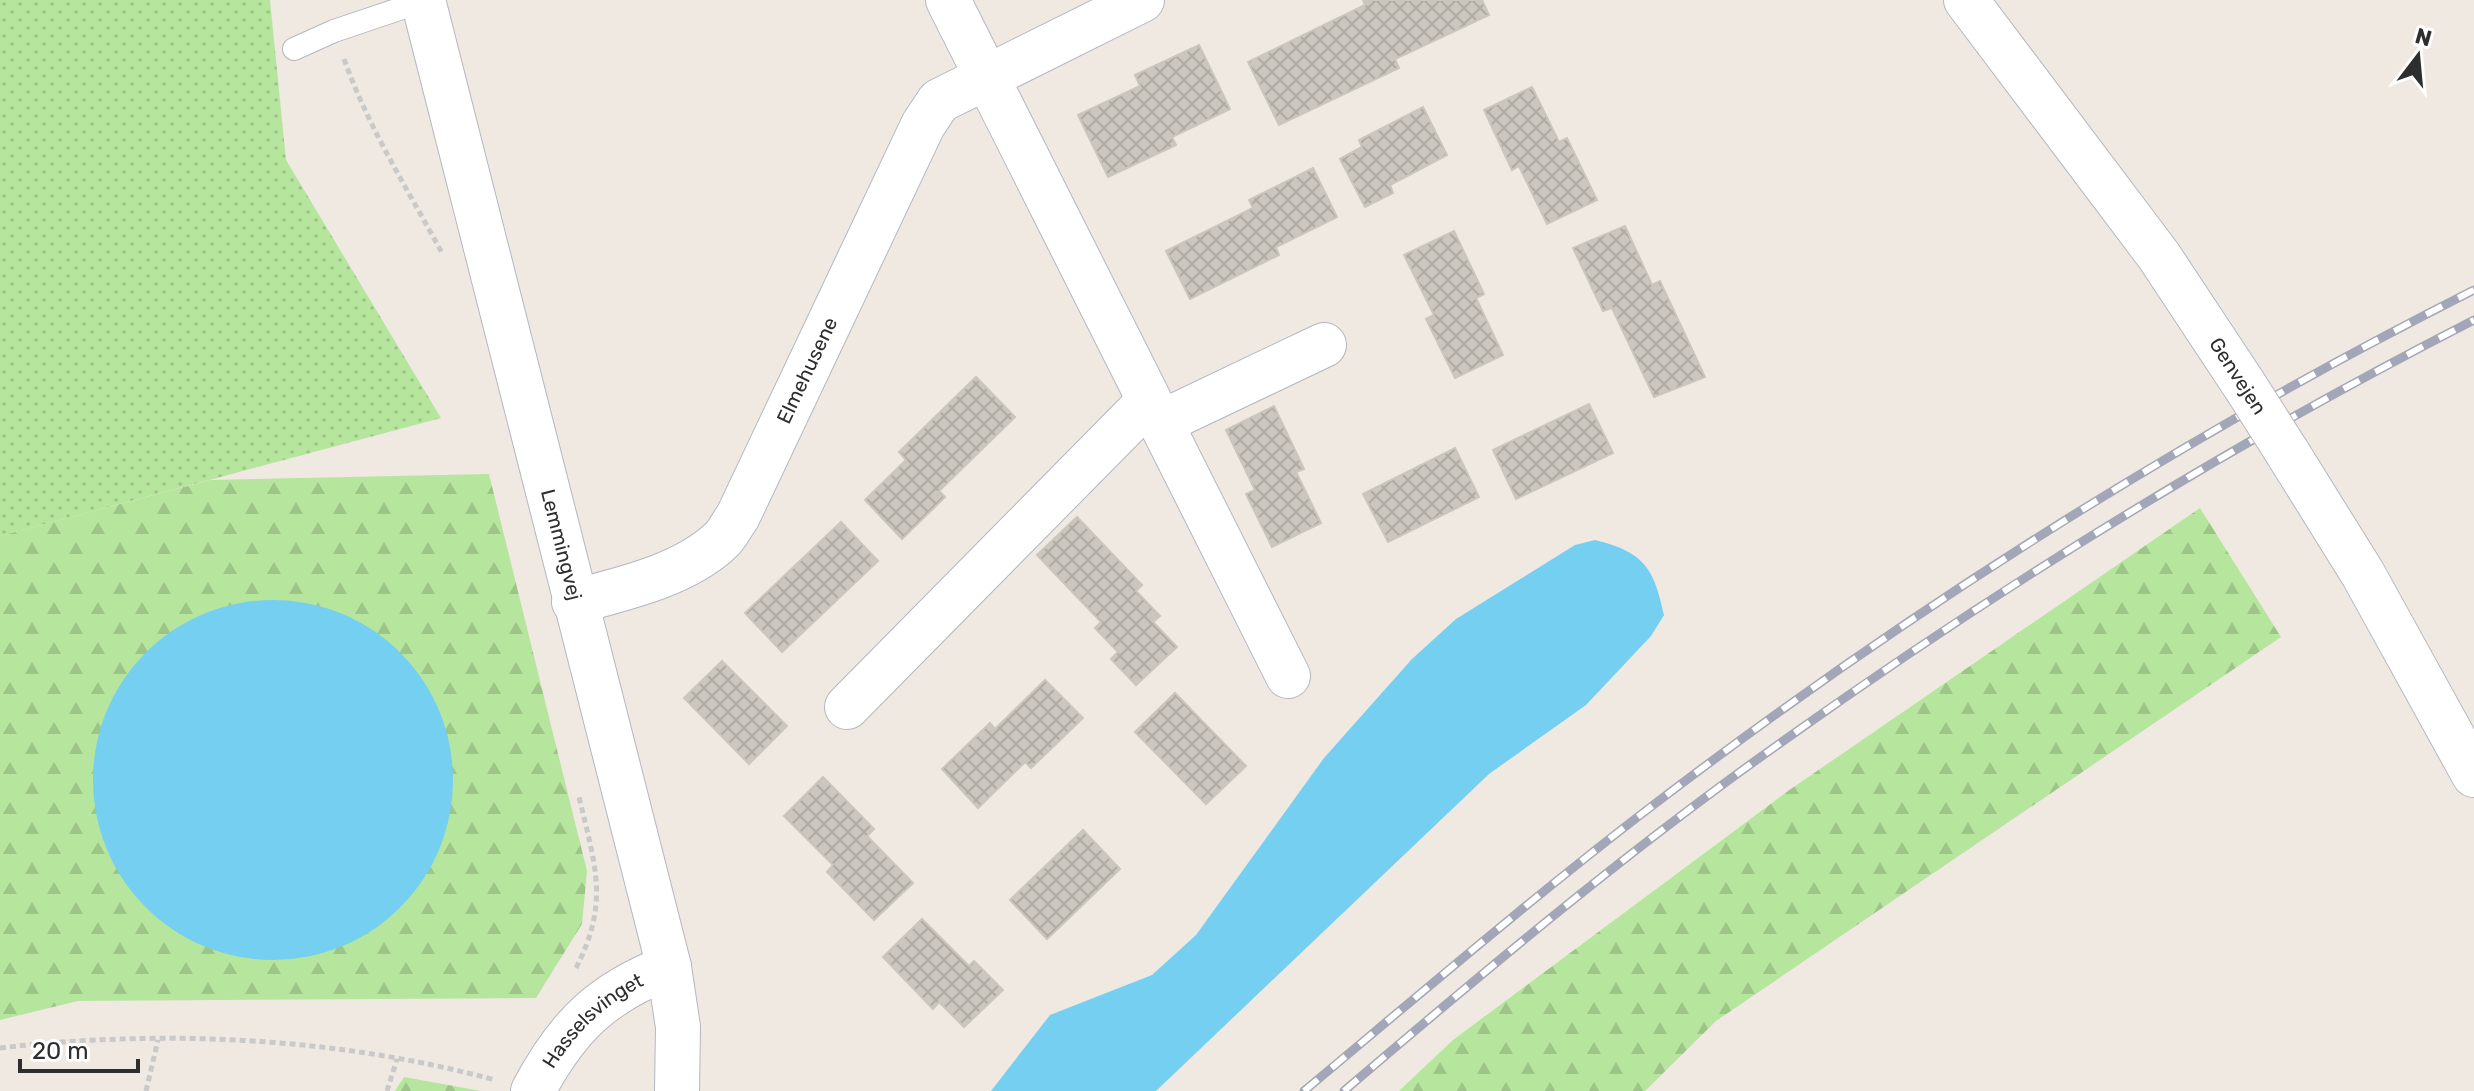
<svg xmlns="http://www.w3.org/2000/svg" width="2474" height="1091" font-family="Rubik,sans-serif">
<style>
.grass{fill:url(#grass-dots)}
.forest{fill:url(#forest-firs)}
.water{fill:#75cff0}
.building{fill:url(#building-cross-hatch);stroke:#cbc5ba;stroke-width:2}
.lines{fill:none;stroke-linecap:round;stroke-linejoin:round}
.service-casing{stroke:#b4b7c1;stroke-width:24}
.minor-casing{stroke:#b4b7c1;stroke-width:46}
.tertiary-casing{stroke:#b4b7c1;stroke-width:46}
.path{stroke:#c9c9c9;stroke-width:5;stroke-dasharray:6 4;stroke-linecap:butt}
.service{stroke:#fff;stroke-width:22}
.minor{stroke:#fff;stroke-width:44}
.tertiary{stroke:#fff;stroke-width:44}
.rail-casing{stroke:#a3a6b8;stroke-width:9}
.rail{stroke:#fff;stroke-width:6;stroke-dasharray:18;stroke-linecap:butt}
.tertiary-bridge-casing{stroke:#b4b7c1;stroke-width:46;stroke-linecap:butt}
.tertiary-bridge{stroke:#fff;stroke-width:44}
.labels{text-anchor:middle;stroke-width:8;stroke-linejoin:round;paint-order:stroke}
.street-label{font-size:20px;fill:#2e2e2e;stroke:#fff}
</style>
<defs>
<pattern id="grass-dots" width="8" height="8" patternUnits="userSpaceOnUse" patternTransform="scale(2)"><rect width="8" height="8" fill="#b6e59e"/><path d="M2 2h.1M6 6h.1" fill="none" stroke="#9dc588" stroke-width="1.8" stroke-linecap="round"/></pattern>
<pattern id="forest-firs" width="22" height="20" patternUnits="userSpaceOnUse" patternTransform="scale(2)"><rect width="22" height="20" fill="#b6e59e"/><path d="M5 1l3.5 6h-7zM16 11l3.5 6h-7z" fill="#9dc588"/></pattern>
<pattern id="building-cross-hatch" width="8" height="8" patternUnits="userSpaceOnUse" patternTransform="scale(2)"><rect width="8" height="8" fill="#cbc7bf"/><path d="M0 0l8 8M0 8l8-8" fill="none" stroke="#afaba4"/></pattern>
</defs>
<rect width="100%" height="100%" fill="#efe9e1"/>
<polygon class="grass" points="0,0 270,0 286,160 441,418 0,536"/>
<g class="forest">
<polygon points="489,474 587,871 582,924 536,998 78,1001 0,1020 0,536 210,480"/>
<polygon points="2200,508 2281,637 1716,1021 1645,1091 1399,1091 1453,1040 1788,791"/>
<polygon points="404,1077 481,1091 395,1091"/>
</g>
<g class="water">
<path d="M1595 540C1644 552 1654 568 1664 615L1651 636 1586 705 1489 774 1156 1091H991L1050 1015 1152 975 1196 935 1324 758 1412 659 1456 619 1575 545Z"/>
<circle cx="273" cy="780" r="180"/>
</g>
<g class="building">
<polygon points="1363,0 1482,0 1489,15 1395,59 1399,68 1279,125 1248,62 1365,5"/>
<polygon points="1199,45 1230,109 1172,137 1176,145 1108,177 1078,115 1140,86 1135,75"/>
<polygon points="1532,87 1559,142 1567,138 1597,200 1547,224 1519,166 1512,170 1484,110"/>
<polygon points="1423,107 1447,155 1390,185 1393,193 1365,207 1340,159 1362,147 1359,140"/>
<polygon points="1313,168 1337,217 1276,247 1279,255 1190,299 1166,251 1253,208 1249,200"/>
<polygon points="1625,226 1652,285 1660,281 1705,377 1654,397 1612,308 1603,311 1573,248"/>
<polygon points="1454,231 1484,294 1476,298 1503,355 1455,378 1426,319 1434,315 1404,255"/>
<polygon points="976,377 1015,417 939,491 945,497 902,539 865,500 906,460 899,452"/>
<polygon points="1589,404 1613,453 1516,499 1493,450"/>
<polygon points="1274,406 1304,469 1296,472 1321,523 1272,547 1246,494 1255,490 1226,430"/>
<polygon points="1455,448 1479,497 1388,542 1363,494"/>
<polygon points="1077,517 1142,585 1136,591 1160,616 1153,622 1177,647 1136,685 1111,659 1118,652 1095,628 1101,622 1037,555"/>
<polygon points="841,522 878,561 782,652 745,613"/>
<polygon points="722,661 787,726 749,764 684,698"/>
<polygon points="1045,680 1083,718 1031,768 1025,762 978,808 942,769 990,723 995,729"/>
<polygon points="1175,693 1246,766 1206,804 1135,732"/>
<polygon points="823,777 874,829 867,836 913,883 874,920 827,872 833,865 784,816"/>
<polygon points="1083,830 1120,869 1047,939 1010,900"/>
<polygon points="922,919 969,966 974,961 1003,990 964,1027 939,1002 933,1009 883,957"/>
</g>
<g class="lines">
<defs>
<polyline id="service" points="294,49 334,31 423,1"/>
<g id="minor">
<polyline points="948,0 1288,676"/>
<polyline points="1160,423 1324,345"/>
<path id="s1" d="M574 602C621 589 682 576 719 542 727 536 732 524 738 516L923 125 939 101 1142 0"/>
<polyline points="847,707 1149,401"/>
</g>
<g id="tertiary">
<path id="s2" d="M423 0 669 967 678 1027 677 1091"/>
<polyline points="1966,0 2159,256 2245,386"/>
<polyline points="2287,452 2363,574 2474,775"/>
<path id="s3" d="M533 1091C567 1027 601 993 669 967"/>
</g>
</defs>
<use href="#service" class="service-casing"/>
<use href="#minor" class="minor-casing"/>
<use href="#tertiary" class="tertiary-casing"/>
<g class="path">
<path d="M344 59C369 129 407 188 442 253"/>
<path d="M576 968C610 902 595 865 579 797"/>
<path d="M0 1048C162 1029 337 1037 495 1080"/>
<polyline points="146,1091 158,1040"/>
<polyline points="387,1091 397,1059"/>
</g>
<use href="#service" class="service"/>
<use href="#minor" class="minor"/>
<use href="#tertiary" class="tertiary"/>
<defs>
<g id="rail">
<path d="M1304 1091C1419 995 1533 897 1652 806 1909 610 2186 435 2474 290"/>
<path d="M1344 1091C1487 969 1632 847 1786 739 2004 584 2235 442 2474 320"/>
</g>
</defs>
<use href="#rail" class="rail-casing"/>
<use href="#rail" class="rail"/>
<defs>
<polyline id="tertiary-bridge" points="2245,386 2287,452"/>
</defs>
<use href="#tertiary-bridge" class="tertiary-bridge-casing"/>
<use href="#tertiary-bridge" class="tertiary-bridge"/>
</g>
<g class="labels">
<g class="street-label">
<text dy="7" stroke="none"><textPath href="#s1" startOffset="352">Elmehusene</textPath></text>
<text transform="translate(2238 376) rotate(57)" y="7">Genvejen</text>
<text dy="7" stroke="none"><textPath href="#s2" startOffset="562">Lemmingvej</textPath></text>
<text dy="7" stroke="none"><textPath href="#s3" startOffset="94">Hasselsvinget</textPath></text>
</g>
</g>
<g transform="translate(2418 56) rotate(16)" stroke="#ffffff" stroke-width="6" paint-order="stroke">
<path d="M0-6L14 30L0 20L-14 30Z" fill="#2e2e2e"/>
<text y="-12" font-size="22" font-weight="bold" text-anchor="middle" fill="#2e2e2e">N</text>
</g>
<path d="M20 1059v12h118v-12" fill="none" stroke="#2e2e2e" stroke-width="4"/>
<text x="32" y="1059" font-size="24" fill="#2e2e2e" stroke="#ffffff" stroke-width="6" paint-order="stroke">20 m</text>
</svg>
